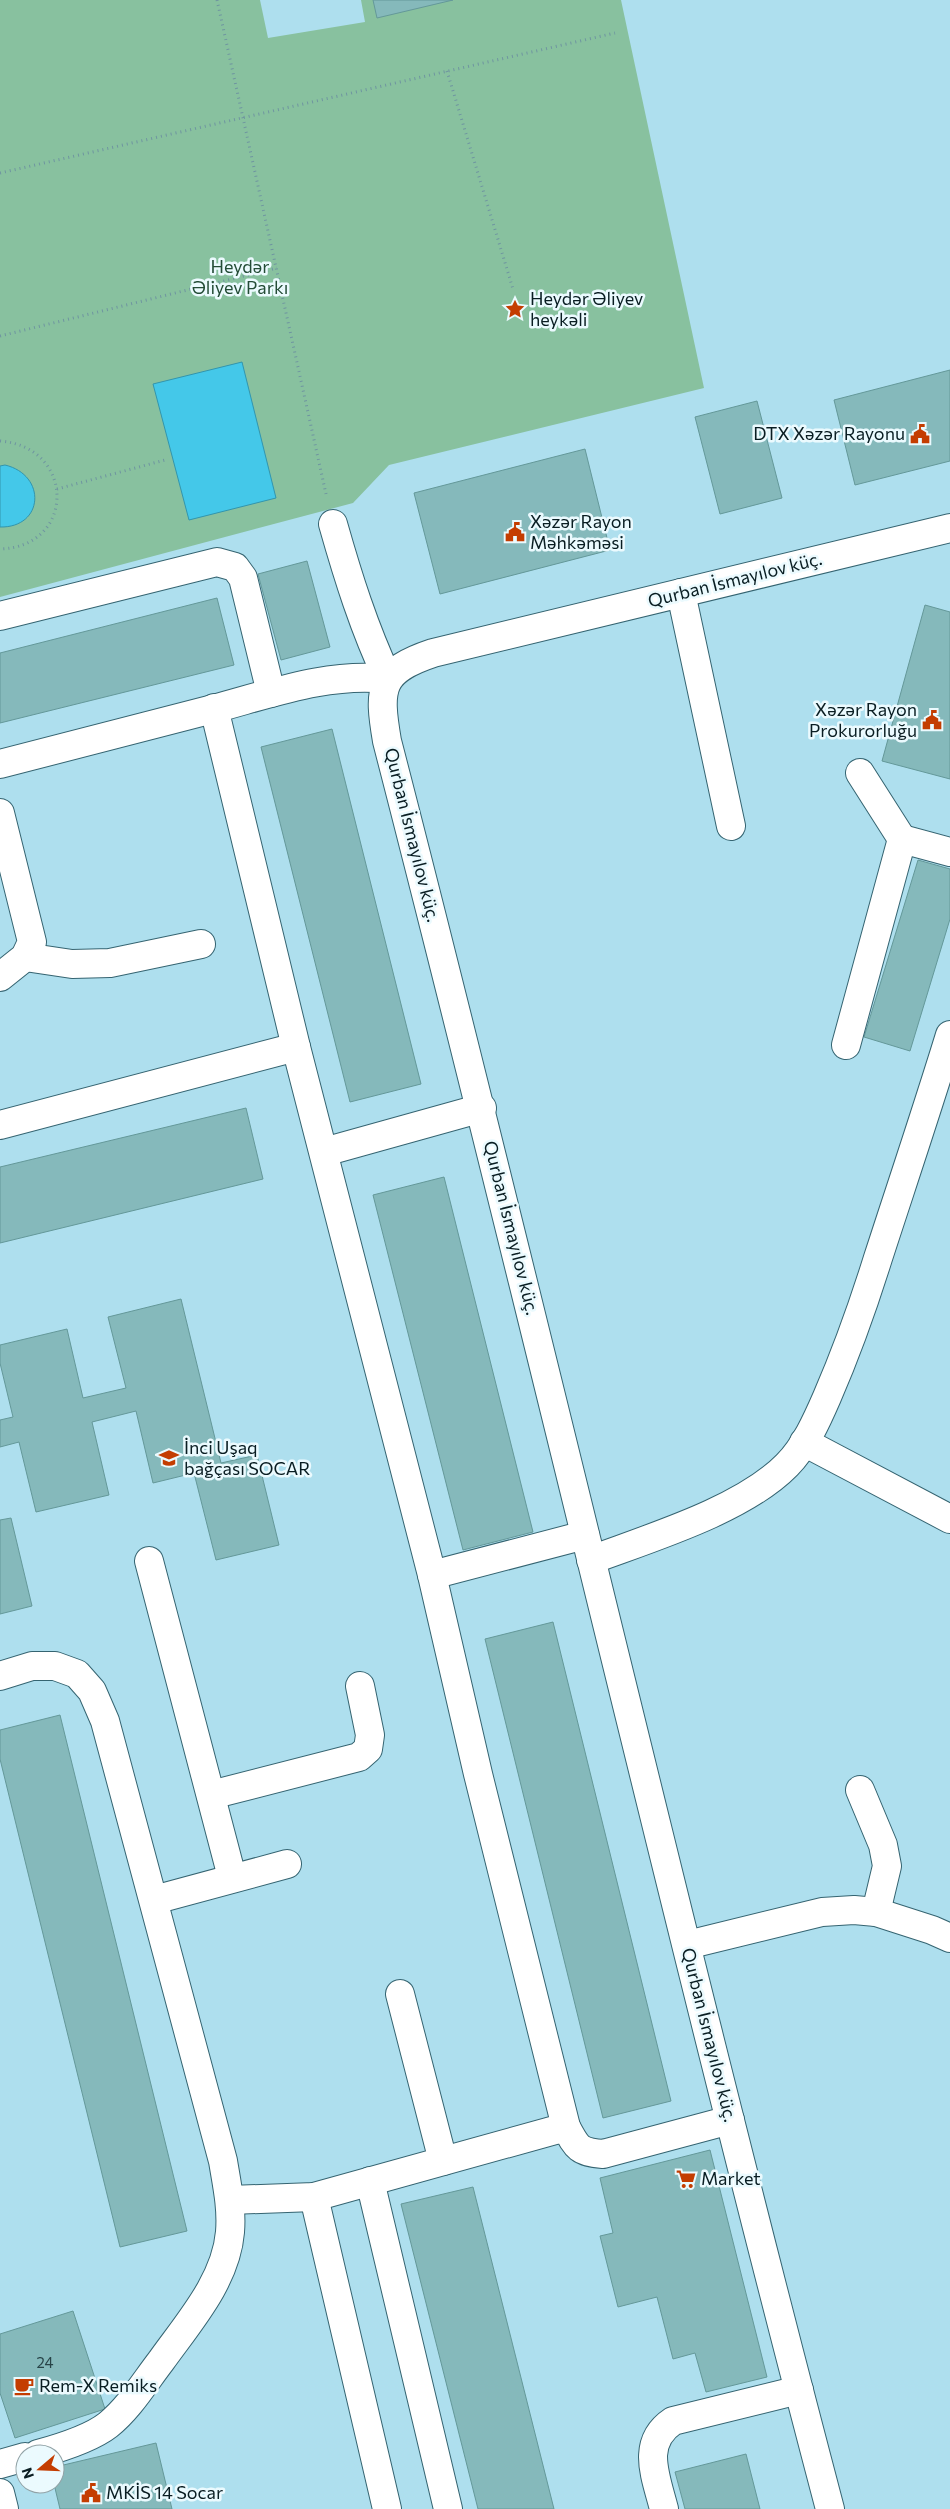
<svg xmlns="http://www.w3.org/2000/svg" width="950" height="2509" font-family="Commissioner,sans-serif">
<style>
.green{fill:#88c19f}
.water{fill:#44c8e9;stroke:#3295ad}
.building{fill:#85b9bb;stroke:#649899}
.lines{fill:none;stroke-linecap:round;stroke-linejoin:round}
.minor-casing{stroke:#356471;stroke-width:30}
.path{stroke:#6f95a0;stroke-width:3;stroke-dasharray:1 4;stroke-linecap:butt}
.minor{stroke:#fff;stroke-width:28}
.labels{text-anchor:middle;stroke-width:5;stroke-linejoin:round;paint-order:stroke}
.number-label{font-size:15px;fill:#284448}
.park-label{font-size:18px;fill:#234c36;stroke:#ebfafe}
.poi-label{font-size:18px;fill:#091d22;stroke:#ebfafe;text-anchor:start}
.street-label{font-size:18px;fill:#091d22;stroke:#ebfafe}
</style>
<rect width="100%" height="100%" fill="#aedfee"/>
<polygon class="green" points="0,0 260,0 268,38 365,22 361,0 621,0 704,388 389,465 353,503 0,597"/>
<g class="water">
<polygon points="242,362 276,498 189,520 153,384"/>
<path d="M5 465C47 475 44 528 0 527V466Z"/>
</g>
<g class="building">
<polygon points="373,0 453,0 377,18"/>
<polygon points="950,370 950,461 855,485 834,400"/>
<polygon points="757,401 782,498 720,514 695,417"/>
<polygon points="585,449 610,550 440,594 414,493"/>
<polygon points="307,561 330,647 281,660 258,574"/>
<polygon points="217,598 234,665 0,723 0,653"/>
<polygon points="925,605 950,612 950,779 882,761"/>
<polygon points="332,729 421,1084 350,1102 261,747"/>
<polygon points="918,860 950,869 950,919 910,1051 864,1037"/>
<polygon points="246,1108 263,1179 0,1243 0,1167"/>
<polygon points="444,1177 533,1532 463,1550 373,1195"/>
<polygon points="181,1299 221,1463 257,1455 279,1545 216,1560 194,1473 153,1483 136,1411 92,1422 109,1495 36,1512 19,1442 0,1447 0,1420 13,1417 0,1363 0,1345 67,1329 83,1398 126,1388 108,1317"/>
<polygon points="11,1518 32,1606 0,1614 0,1520"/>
<polygon points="553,1622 671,2101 603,2118 485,1639"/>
<polygon points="60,1715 187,2231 120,2247 0,1759 0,1730"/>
<polygon points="710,2150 767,2377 706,2392 695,2353 673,2359 657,2297 618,2307 600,2236 613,2233 600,2178"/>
<polygon points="473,2187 554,2509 478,2509 401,2204"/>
<polygon points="73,2311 105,2409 15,2438 0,2393 0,2334"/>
<polygon points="156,2443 172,2509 60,2509 54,2484 55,2467"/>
<polygon points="746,2454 760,2509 685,2509 675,2472"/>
</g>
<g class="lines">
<defs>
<g id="minor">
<path d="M333 524C348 577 364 628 388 679"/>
<polyline points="681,593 731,826"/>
<polyline points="0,616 217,562 235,567 243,578 271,693"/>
<polyline points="214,708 296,1047 432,1575 478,1774 566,2127"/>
<path d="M0 764C71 745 142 727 213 709 270 694 328 672 388 679"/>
<polyline points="860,773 902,839"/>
<polyline points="0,813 32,942 25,957 0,977"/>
<polyline points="25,957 72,964 110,963 201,944"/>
<polyline points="846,1045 902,839 950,852"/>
<polyline points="0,1125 296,1047"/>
<polyline points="324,1152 482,1108"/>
<polyline points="804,1442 950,1519"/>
<path d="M591 1560C650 1538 743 1510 787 1465 805 1447 817 1420 827 1397 847 1351 863 1306 878 1258 902 1184 927 1110 950 1035"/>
<polyline points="149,1561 232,1877"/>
<polyline points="432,1575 585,1535"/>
<path d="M0 1676 32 1666H55L77 1674 92 1691 105 1721 223 2161C227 2185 232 2208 230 2232 226 2281 188 2323 161 2361 144 2383 130 2407 108 2425 90 2439 60 2448 38 2454"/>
<polyline points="860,1790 883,1845 887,1866 876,1912"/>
<polyline points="211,1795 359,1757 368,1749 370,1735 360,1686"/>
<polyline points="154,1900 287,1864"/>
<polyline points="687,1945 822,1912 854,1910 876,1912 932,1930 950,1938"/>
<polyline points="400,1994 443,2161"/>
<polyline points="370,2181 448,2509"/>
<polyline points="314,2197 387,2509"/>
<path d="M230 2200 314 2197 566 2127C577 2148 579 2152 603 2154L730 2120"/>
<polyline points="0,2464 25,2457"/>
<polyline points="0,2493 4,2509"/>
<path d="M664 2509C656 2477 640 2443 673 2421L799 2390"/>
<path d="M830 2509C675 1922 539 1329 387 741 378 688 379 671 433 653L950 528"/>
</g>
</defs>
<use href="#minor" class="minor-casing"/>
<g class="path">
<polyline points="217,0 326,494"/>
<polyline points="447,71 513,289"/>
<polyline points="0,173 615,33"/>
<polyline points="0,336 277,268"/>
<path d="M0 441C76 447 76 547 0 549"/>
<polyline points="57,489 165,460"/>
</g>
<use href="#minor" class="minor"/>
</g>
<defs>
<symbol id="sight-bare" viewBox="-9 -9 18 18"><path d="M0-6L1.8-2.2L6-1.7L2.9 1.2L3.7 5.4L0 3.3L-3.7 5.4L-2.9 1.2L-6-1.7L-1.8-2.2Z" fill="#c43d01" stroke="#ebfafe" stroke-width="2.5" paint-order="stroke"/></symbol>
<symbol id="civic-bare" viewBox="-9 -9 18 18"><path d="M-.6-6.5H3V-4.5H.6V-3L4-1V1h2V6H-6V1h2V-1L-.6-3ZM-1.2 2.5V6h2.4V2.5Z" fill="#c43d01" stroke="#ebfafe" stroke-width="2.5" paint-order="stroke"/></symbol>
<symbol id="school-bare" viewBox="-9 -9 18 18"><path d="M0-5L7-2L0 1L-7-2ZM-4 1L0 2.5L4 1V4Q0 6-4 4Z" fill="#c43d01" stroke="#ebfafe" stroke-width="2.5" paint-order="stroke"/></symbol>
<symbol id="supermarket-bare" viewBox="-9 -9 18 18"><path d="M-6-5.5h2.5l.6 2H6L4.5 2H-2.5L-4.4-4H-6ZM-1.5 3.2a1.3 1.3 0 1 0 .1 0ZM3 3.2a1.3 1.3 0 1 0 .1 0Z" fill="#c43d01" stroke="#ebfafe" stroke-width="2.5" paint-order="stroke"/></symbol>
<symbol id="cafe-bare" viewBox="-9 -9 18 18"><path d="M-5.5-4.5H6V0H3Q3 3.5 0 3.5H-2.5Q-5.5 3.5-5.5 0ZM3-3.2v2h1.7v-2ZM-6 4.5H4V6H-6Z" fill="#c43d01" stroke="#ebfafe" stroke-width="2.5" paint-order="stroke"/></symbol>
</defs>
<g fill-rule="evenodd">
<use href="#sight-bare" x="501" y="295" width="28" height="28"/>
<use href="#civic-bare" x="906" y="420" width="28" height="28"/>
<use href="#civic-bare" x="501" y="518" width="28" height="28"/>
<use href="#civic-bare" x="918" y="706" width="28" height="28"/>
<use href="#school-bare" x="155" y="1444" width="28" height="28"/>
<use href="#supermarket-bare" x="672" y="2165" width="28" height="28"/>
<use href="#cafe-bare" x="10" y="2372" width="28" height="28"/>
<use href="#civic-bare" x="77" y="2479" width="28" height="28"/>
</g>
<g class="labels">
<g class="number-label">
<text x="45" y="2368">24</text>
</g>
<g class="park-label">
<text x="240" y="273">Heydər<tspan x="240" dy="21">Əliyev Parkı</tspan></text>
</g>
<g class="poi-label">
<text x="530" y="305">Heydər Əliyev<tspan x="530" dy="21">heykəli</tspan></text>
<text x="905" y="440" text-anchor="end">DTX Xəzər Rayonu</text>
<text x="530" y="528">Xəzər Rayon<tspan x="530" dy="21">Məhkəməsi</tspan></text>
<text x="917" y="716" text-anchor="end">Xəzər Rayon<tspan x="917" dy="21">Prokurorluğu</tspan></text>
<text x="184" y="1454">İnci Uşaq<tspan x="184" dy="21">bağçası SOCAR</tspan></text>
<text x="701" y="2185">Market</text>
<text x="39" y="2392">Rem-X Remiks</text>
<text x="106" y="2499">MKİS 14 Socar</text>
</g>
<g class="street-label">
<text transform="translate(735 580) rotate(-14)" y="6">Qurban İsmayılov küç.</text>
<text transform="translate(412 835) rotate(76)" y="6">Qurban İsmayılov küç.</text>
<text transform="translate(511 1228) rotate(76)" y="6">Qurban İsmayılov küç.</text>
<text transform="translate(709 2035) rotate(76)" y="6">Qurban İsmayılov küç.</text>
</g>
</g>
<g transform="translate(40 2469) rotate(251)"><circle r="24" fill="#ebfafe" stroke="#91a2a6"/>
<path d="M0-4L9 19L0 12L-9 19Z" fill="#c43d01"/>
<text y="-8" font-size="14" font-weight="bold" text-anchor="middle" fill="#091d22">N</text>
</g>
</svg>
